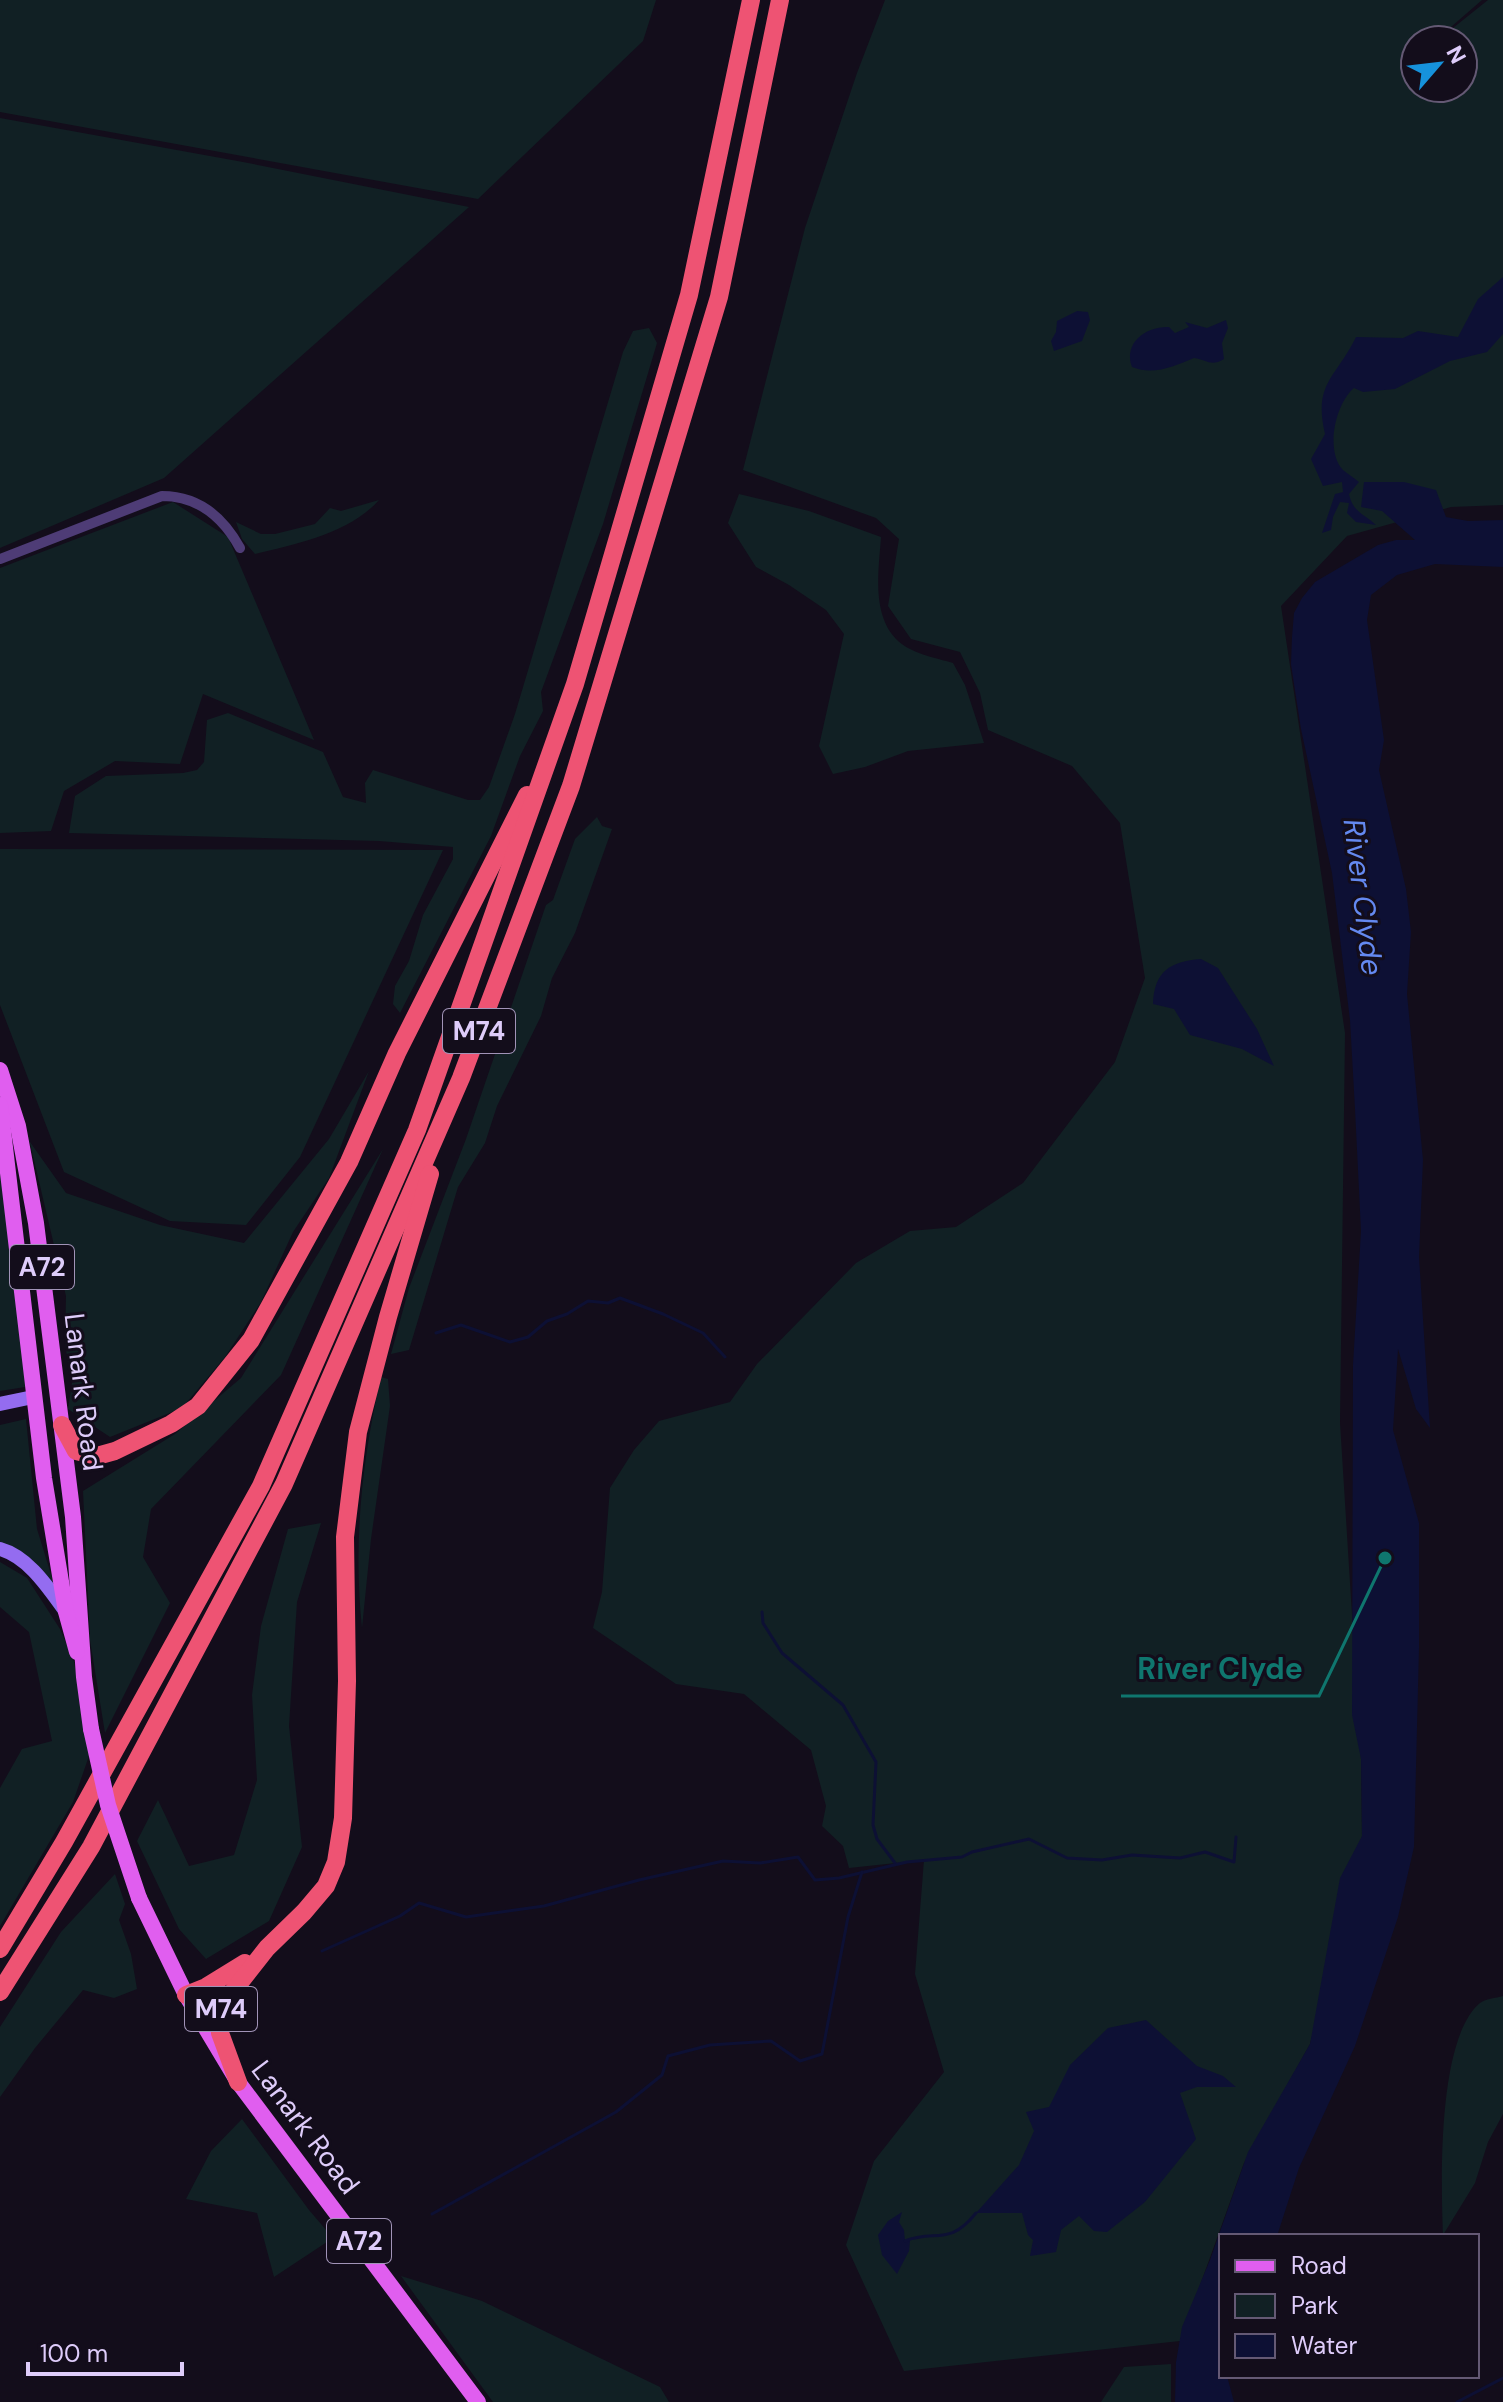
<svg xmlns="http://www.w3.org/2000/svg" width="1503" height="2402" font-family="'DM Sans',sans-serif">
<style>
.green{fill:#112024}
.water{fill:#0d1034}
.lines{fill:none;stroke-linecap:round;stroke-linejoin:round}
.stream{stroke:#0d1034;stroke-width:3}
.street{stroke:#4e3c76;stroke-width:10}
.secondary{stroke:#946cf0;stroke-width:14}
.primary{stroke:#e05eef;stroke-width:16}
.highway{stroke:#ee5373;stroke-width:18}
.primary-bridge{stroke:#e05eef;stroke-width:16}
.labels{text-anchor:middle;stroke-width:6;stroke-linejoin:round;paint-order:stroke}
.shield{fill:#130d1b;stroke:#a193b7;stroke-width:2}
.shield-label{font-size:26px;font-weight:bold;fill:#deccfa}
.street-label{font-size:28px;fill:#deccfa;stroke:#130d1b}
.water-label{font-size:30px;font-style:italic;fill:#6489f0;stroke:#130d1b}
.leader{fill:none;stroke:#0f766e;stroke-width:3}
.callout-dot{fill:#0f766e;stroke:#130d1b;stroke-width:3}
.callout-label{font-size:30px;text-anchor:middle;font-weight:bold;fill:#0f766e;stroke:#130d1b;stroke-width:6;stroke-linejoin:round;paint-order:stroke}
</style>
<rect width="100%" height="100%" fill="#130d1b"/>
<g class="green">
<polygon points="0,0 656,0 643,41 478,199 0,112"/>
<polygon points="885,0 1482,0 1436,40 1415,40 1415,88 1463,88 1463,40 1438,40 1488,0 1503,0 1503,505 1451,507 1347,536 1281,606 1345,1033 1340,1423 1361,1759 1362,1836 1310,2044 1244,2163 1180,2341 904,2371 846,2245 874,2161 944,2072 915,1974 924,1860 849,1868 843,1846 822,1826 826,1806 811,1750 744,1694 676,1684 593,1628 602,1592 610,1488 634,1450 659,1421 730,1402 757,1364 856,1263 910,1231 956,1227 1023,1183 1115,1062 1145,978 1120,823 1072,766 988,730 980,693 960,652 911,639 888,606 899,539 876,518 743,470 805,228 857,73"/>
<polygon points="0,118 243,162 469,207 164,478 0,548"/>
<polygon points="649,328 657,343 603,524 541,692 543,711 520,756 491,836 400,1013 393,1004 395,986 409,961 423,915 453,859 453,847 379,841 69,833 75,796 106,776 183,773 197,770 204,762 207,720 228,713 323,752 343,797 366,803 365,783 373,770 468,800 480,800 489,787 515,714 623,352 633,331"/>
<path d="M739 494 809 511 881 537C879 568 871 613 896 639 909 653 936 658 953 663L965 685 984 743 908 751 865 767 833 774 819 746 844 634 826 610 789 585 756 567 728 523Z"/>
<path d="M379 500C350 533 296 544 255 554L242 539 236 522 261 534H275L315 524 330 508 341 511Z"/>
<polygon points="173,502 228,537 314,740 203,694 180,764 115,761 64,791 51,831 0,833 0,568"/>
<polygon points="597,817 602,826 612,829 575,933 552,978 541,1016 497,1106 485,1143 458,1187 409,1350 391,1354 409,1288 466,1139 546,905 553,900 575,839"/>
<polygon points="0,849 443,850 300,1157 246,1225 170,1221 64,1172 0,1005"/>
<polygon points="369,1071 329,1178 293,1232 261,1302 225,1357 182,1408 110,1437 68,1409 72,1383 65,1344 66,1296 25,1122 30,1142 66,1193 160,1225 244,1243 329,1139"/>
<polygon points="0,1115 10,1175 25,1387 0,1391"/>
<polygon points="383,1149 281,1375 151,1509 143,1557 170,1603 105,1733 90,1640 83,1491 175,1434 241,1378"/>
<path d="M381 1377 388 1379 390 1406 371 1539 362 1628C353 1543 362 1460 381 1377Z"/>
<polygon points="26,1419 37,1529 57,1594 0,1546 0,1425"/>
<polygon points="321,1523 297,1602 289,1726 302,1847 269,1921 206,1959 179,1929 137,1841 158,1800 189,1866 234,1855 257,1780 252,1695 261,1626 288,1529"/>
<polygon points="0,1562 27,1578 60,1629 74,1662 90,1753 73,1802 0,1926 0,1788 22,1749 52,1741 29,1632 0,1607"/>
<polygon points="115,1874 125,1904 119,1920 131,1954 137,1989 114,1998 83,1990 35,2048 0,2097 0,2027 61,1932"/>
<path d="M1503 1996V2114L1488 2142 1475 2183 1443 2235C1441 2182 1437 2039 1480 2003 1485 1999 1496 1998 1503 1996Z"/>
<polygon points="242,2119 309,2210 333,2238 274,2277 257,2213 186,2199 211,2151"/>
<polygon points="401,2276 482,2301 660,2387 669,2402 493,2402"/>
<polygon points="1171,2364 1171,2402 1101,2402 1124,2367"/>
</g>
<g class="water">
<path d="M1503 277V334L1487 352 1450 361 1395 389 1363 392 1354 388C1335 404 1325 451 1343 470 1348 474 1354 478 1359 482L1349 494C1353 513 1365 514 1376 525L1356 522 1347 513 1349 503 1340 502 1333 517 1331 530 1322 533 1335 494 1343 492 1342 482 1323 486 1311 459 1325 434C1313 383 1336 378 1356 337L1403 338 1418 331 1458 337 1478 299Z"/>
<polygon points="1077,311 1088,312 1090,320 1082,341 1054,351 1051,341 1056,332 1057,321"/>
<path d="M1226 320 1228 328 1222 343 1224 359C1211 367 1207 360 1194 358 1174 366 1154 376 1132 367 1123 343 1146 326 1169 327L1175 333 1189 327 1185 322 1207 328Z"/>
<polygon points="1364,482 1404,482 1436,490 1446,517 1468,521 1503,520 1503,567 1435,564 1397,575 1371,595 1367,620 1384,740 1379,770 1406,889 1411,932 1407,994 1423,1160 1419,1257 1430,1428 1416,1409 1398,1349 1393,1430 1419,1523 1419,1648 1414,1847 1398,1917 1355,2046 1299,2168 1277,2236 1221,2236 1221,2376 1227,2376 1234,2402 1175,2402 1176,2362 1182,2327 1210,2260 1248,2152 1310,2044 1340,1878 1362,1836 1361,1759 1352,1715 1353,1365 1361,1231 1355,1109 1350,1020 1332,873 1301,729 1291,664 1292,637 1294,613 1302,598 1315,582 1378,545 1396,540 1415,540 1382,511 1361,507"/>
<path d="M1201 959 1218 968 1257 1029 1274 1066 1242 1049 1190 1035 1174 1009 1153 1004C1154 972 1170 961 1201 959Z"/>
<polygon points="1146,2020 1197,2066 1223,2076 1236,2087 1197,2087 1180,2093 1196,2139 1145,2202 1107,2232 1094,2231 1079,2216 1061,2230 1056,2252 1030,2256 1033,2240 1028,2235 1022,2213 976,2213 1019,2165 1034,2131 1026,2112 1049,2107 1070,2065 1108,2028"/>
<polygon points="902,2212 899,2222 904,2230 905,2241 910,2241 909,2251 897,2274 882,2255 878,2235 888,2221"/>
</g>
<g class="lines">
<g class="stream">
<polyline points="436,1333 461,1325 510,1342 528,1337 547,1321 567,1314 588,1301 608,1303 620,1298 663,1314 703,1333 725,1357"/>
<polyline points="762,1612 763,1623 782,1653 843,1705 876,1762 873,1825 877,1839 895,1863"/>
<polyline points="322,1951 400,1916 419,1903 466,1917 544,1906 639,1880 723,1861 760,1863 798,1857 815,1880 839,1878 907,1862 962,1857 972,1852 1029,1839 1067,1858 1102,1860 1132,1855 1180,1858 1205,1852 1234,1862 1236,1837"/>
<polyline points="432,2214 616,2112 662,2075 668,2056 710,2045 771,2041 800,2061 822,2054 848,1917 862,1872"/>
<path d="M905 2241C935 2229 949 2247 976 2213"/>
<polyline points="1457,2402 1503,2378"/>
</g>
<path class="street" d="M0 559 162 496C198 496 223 517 240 548"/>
<g class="secondary">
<polyline points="0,1404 33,1397"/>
<path d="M0 1549C29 1557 49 1589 66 1612"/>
</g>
<g class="primary">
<polyline points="0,1070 18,1126 36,1223 73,1517 84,1677 91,1729"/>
<polyline points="0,1105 44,1478 66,1612 77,1652"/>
<polyline points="139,1898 186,1995 238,2082 478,2402"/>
</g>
<g class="highway">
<polyline points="62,1425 76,1451 97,1456 115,1451 171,1424 198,1406 251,1340 349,1162 397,1053 527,795"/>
<polyline points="0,1949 64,1842 261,1486 417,1130 575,684 689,295 751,0"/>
<polyline points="0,1992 91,1847 284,1484 461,1078 571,786 719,297 780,0"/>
<polyline points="186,1995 206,1987 245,1963"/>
<polyline points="238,2082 220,2033 219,2018 223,2004 267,1948 304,1912 326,1886 336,1862 343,1818 347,1681 345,1537 358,1432 388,1317 430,1174"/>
</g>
<polyline class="primary-bridge" points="91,1729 108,1805 139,1898"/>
</g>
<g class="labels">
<g class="shield">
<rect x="443" y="1009" width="72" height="44" rx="6"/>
<rect x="10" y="1245" width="64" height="44" rx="6"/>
<rect x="185" y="1987" width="72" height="44" rx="6"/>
<rect x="327" y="2219" width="64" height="44" rx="6"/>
</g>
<g class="shield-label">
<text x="479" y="1040">M74</text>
<text x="42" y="1276">A72</text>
<text x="221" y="2018">M74</text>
<text x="359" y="2250">A72</text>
</g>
<g class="street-label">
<text transform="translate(84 1392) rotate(83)" y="10">Lanark Road</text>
<text transform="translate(306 2127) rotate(53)" y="10">Lanark Road</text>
</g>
<g class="water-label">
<text transform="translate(1363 897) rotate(83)" y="10">River Clyde</text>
</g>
</g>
<path class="leader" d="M1385 1558L1319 1696H1121"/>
<circle class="callout-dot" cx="1385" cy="1558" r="8"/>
<g class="callout-label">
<text x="1220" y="1679">River Clyde</text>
</g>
<rect x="1219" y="2234" width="260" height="144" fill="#130d1b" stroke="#645974" stroke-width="2"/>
<rect x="1235" y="2260" width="40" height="12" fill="#e05eef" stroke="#645974" stroke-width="2"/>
<text x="1291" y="2274" font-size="24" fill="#deccfa">Road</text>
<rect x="1235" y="2294" width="40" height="24" fill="#112024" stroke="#645974" stroke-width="2"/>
<text x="1291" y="2314" font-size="24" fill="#deccfa">Park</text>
<rect x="1235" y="2334" width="40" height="24" fill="#0d1034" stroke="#645974" stroke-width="2"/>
<text x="1291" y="2354" font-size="24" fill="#deccfa">Water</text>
<g transform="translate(1439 64) rotate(62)"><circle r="38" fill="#130d1b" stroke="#645974" stroke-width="2"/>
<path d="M0-6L14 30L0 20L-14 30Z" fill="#1692dc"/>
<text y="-12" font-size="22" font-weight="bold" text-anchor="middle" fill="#deccfa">N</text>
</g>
<path d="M28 2362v12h154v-12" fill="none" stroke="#deccfa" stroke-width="4"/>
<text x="40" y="2362" font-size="24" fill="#deccfa" stroke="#130d1b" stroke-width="6" paint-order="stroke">100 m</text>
</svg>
